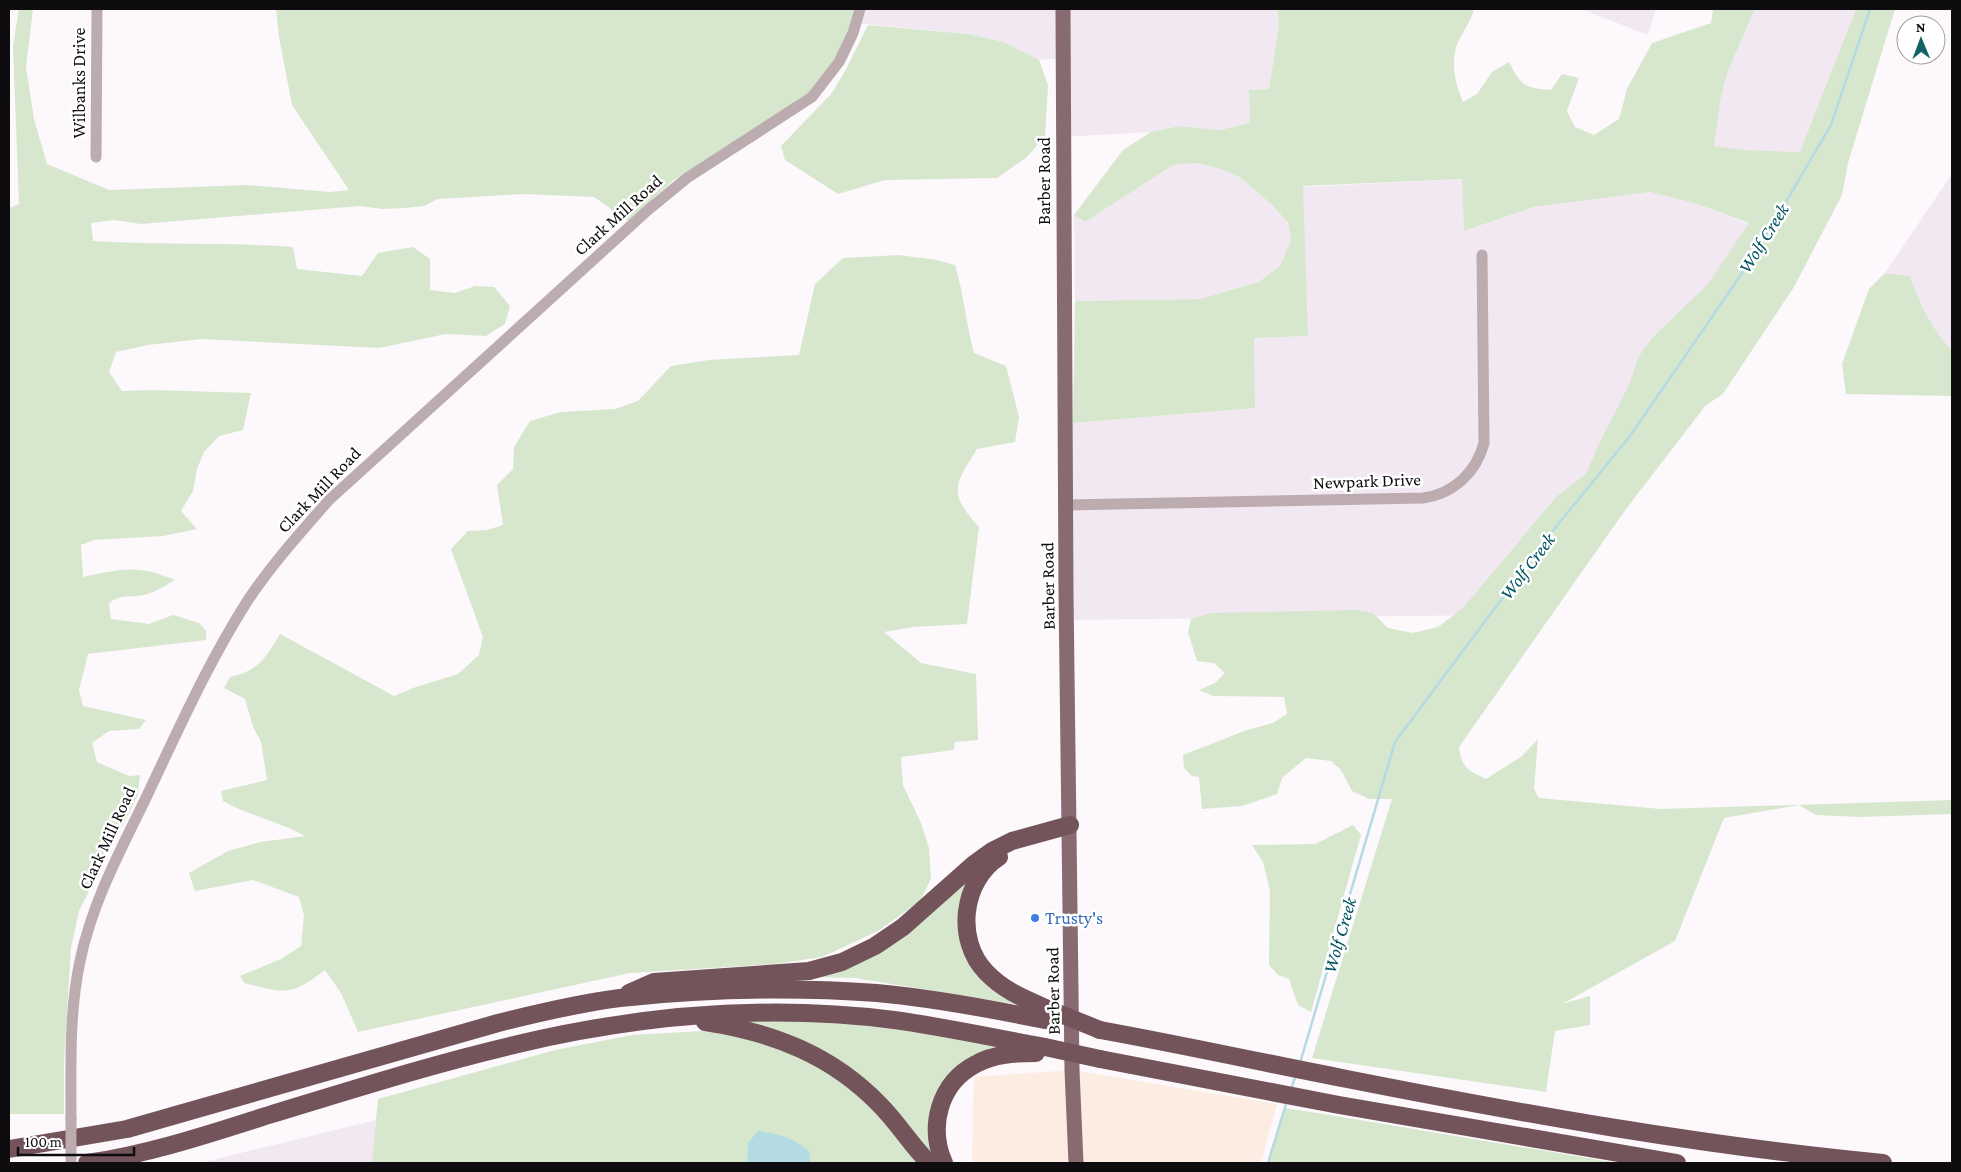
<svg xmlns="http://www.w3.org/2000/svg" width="1961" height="1172" font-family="'Crimson Pro',serif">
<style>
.commercial{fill:#fdece1}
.built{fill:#f2e8f2}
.green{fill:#d7e7cd}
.water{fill:#b4dae3}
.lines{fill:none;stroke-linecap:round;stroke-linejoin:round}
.stream{stroke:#b4dae3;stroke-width:2.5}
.minor{stroke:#bcacaf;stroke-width:11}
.major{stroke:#876b71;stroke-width:15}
.highway{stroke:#73545b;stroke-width:18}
.minor-bridge{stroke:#bcacaf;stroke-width:11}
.highway-bridge{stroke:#73545b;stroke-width:18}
.shop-dot{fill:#3f7fe0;stroke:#fff;stroke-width:2}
.labels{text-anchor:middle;stroke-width:5;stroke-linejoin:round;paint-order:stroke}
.street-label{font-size:18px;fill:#0e0c0e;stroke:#fff}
.shop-label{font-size:18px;fill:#366cbe;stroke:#fff;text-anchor:start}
.water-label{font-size:19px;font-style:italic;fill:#005360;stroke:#fff}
</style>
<rect width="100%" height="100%" fill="#fdf8fc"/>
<polygon class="commercial" points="1072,1070 1277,1104 1261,1163 972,1163 974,1077"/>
<g class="built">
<polygon points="860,9 1277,9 1279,24 1269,89 1249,90 1250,123 1220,130 1179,126 1151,132 1063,137 1063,58 1039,60 1004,42 968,34 856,23"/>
<polygon points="1581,9 1656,9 1648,35"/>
<polygon points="1755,9 1856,9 1801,152 1745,150 1714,146 1721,97 1728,71"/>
<polygon points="1197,163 1224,170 1241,178 1272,205 1288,224 1291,240 1280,266 1257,282 1200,299 1075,301 1074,215 1085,222 1173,165"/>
<polygon points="1952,174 1952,351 1943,342 1920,306 1910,276 1885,273"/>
<polygon points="1463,179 1464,231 1534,207 1650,192 1694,203 1768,231 1490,615 1071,620 1073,423 1254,408 1254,338 1308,336 1302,187"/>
<polygon points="376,1120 372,1163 200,1163"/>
</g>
<g class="green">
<path d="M19 9H33L26 67 34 119 47 164 109 190 247 185 330 192 349 190 292 105 279 37 276 9H854L847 37 833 65 804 99 705 163 675 179 629 220H618L610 208 594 197 523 194 438 199 424 206 405 208 383 209 360 206 141 224 114 220 91 223 93 241C159 245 226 242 293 247L297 269 362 276 378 253 413 247 430 259V290L455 293 475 286 494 287 510 306 505 324 486 336 446 334 379 348 202 339 148 345 116 352 109 372 122 391 152 390 251 393 243 430 219 436 204 452 197 469 193 491 181 511 197 529 163 536 94 540 81 545 83 577C121 569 137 564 175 580 163 587 152 594 138 596 126 597 119 595 109 603L111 619 149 624 173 615 199 623 206 631V640L88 654 79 690 83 706 146 720 139 729 109 731 92 743 97 762 129 776 140 775 138 795 79 911 71 948 64 1062V1114H9V208L19 204 13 46Z"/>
<path d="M1277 9H1474C1471 23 1460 34 1456 48 1451 67 1456 85 1463 102L1477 94 1492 72 1509 62C1521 86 1525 88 1551 90L1562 74 1579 78 1567 111 1575 127 1594 135 1619 119 1627 89 1652 43 1711 23 1713 9H1755L1728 71 1721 97 1714 146 1745 150 1800 152 1856 9H1895L1848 163 1842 195 1794 287 1723 394 1706 405 1626 509 1459 747C1462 769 1468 770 1486 779L1522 756 1538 739 1534 789 1539 798 1661 809 1952 800V814L1860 817 1816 815 1799 805 1724 818 1675 941 1562 1004 1590 996V1025L1555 1031 1546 1092 1312 1058 1392 799H1369L1352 791 1341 770 1331 761 1306 758 1282 778 1277 794 1242 806 1202 809 1199 777 1192 776 1184 768 1183 755 1247 730 1273 723 1287 714 1284 697 1213 696 1199 690 1215 683 1225 673 1214 663 1197 661 1188 632 1191 619 1211 613 1357 610 1373 613 1388 628 1413 633 1438 627 1463 608 1557 496 1586 474 1598 446 1629 385 1639 356 1653 337 1708 284 1749 223 1694 203 1650 192 1534 207 1464 231 1462 179 1303 186 1308 336 1254 338 1255 408 1073 423 1075 301 1200 299 1258 282 1280 266 1291 240 1288 223 1272 205 1241 178 1224 170 1197 163 1173 165 1085 222 1074 215 1123 150 1151 132 1179 126 1220 130 1250 123 1249 90 1269 89 1279 24Z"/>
<polygon points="868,25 968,34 1004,42 1039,60 1048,85 1045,136 1027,157 997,178 885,180 838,194 785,160 781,146 832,93 845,71"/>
<path d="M899 255 937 260 955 265C964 294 966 324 974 353L1006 366 1019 417 1015 442 977 449C954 486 948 493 979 527L967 624 913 627 884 632 921 663 976 674 978 740 955 742 954 750 901 757 903 785 921 823 929 848 931 879 920 901 878 931 822 957 775 964 630 973 358 1032 341 993 325 970C289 997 286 993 244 983L240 976 281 959 301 946 304 915 299 897 253 880 195 891 189 873 228 851 261 842 305 836C279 821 249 816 223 801L221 791 267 780 261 742 253 727 245 699 224 688 230 677C258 671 266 658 280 634L394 696 413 688 458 674 479 655 483 637 451 549 468 531 487 530 503 525 497 485 513 469 514 447 530 421 561 412 615 409 638 401 671 366 709 360 799 355 815 284 843 258Z"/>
<path d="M1885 273 1910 276C1919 304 1932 329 1952 351V396L1846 394 1842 364 1869 289Z"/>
<polygon points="1353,825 1361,835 1311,1012 1298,1005 1289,979 1278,975 1269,965 1270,891 1263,862 1252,845 1315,844"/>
<polygon points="969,872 964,937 1028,1006 855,978 804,977 846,963"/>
<path d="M733 1020 827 1021 908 1031 997 1046 998 1048 957 1069 934 1158C895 1114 859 1064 803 1041 781 1032 756 1027 733 1020Z"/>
<path d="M702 1031C761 1039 817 1056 862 1098 882 1118 899 1141 916 1163H372L378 1099 555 1050 632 1035Z"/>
<polygon points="1285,1108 1324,1114 1618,1163 1268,1163"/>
</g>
<path class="water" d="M758 1131C778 1133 794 1139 809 1151L811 1163H747L748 1143Z"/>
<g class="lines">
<g class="stream">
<polyline points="1300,1063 1395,742 1551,533 1630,436 1756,253 1831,125 1870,9"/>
<polyline points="1291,1089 1296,1075"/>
<polyline points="1268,1163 1287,1101"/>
</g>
<g class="minor">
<polyline points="96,157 97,9"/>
<path d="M1066 505 1423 498C1453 494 1476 473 1484 443L1482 255"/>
<path d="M71 1119C71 1066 69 1013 80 961 92 904 118 855 143 804 176 735 207 664 248 600 272 564 301 532 329 500L648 210 687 178 812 97 839 62 853 33 860 9"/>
</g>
<polyline class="major" points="1063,9 1066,593 1072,1070 1076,1163"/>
<g class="highway">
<path d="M999 857C962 881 955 940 986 972 1004 991 1025 999 1048 1009"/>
<polyline points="629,993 654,982 809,971 842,962 875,946 903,927 974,864 992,851 1012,841 1070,825"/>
<path d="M705 1022C772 1032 832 1055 880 1105 898 1123 911 1145 929 1163"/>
<path d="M1100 1030C1183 1045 1265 1063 1347 1079 1524 1114 1703 1146 1883 1163"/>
<polyline points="1100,1059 1339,1105 1677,1163"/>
<path d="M9 1149 127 1129 498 1023C538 1013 579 1003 620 998 705 989 792 987 877 993 932 998 991 1009 1045 1020"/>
<path d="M87 1163C150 1154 212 1133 272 1114 354 1089 436 1063 518 1044 641 1015 769 1004 894 1020 945 1027 995 1038 1045 1047"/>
<path d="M944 1163C928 1127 939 1083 976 1064 994 1054 1015 1053 1036 1053"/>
</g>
<polyline class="minor-bridge" points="71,1163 71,1119"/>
<g class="highway-bridge">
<polyline points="1048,1009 1100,1030"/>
<polyline points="1045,1047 1100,1059"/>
</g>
</g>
<circle class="shop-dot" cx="1035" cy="918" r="5"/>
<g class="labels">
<g class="street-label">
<text transform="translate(79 83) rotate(-90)" y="6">Wilbanks Drive</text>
<text transform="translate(1044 181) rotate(-90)" y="6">Barber Road</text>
<text transform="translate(618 215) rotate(-42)" y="6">Clark Mill Road</text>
<text transform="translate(1367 481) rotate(-2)" y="6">Newpark Drive</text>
<text transform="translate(319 490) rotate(-46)" y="6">Clark Mill Road</text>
<text transform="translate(1048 586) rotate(-91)" y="6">Barber Road</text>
<text transform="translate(107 838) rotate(-65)" y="6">Clark Mill Road</text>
<text transform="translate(1053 991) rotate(-91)" y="6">Barber Road</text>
</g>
<g class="shop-label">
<text x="1045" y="924">Trusty's</text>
</g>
<g class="water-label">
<text transform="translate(1763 238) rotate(-58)" y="7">Wolf Creek</text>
<text transform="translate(1527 566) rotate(-53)" y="7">Wolf Creek</text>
<text transform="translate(1339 935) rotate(-74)" y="7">Wolf Creek</text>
</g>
</g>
<rect width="1961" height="1172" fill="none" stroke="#0e0c0e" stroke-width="20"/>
<g transform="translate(1921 40) rotate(359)"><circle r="24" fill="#ffffff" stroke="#9f9e9f"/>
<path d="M0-4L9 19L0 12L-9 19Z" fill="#126268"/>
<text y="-8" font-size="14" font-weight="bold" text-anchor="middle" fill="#0e0c0e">N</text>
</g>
<path d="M18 1147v8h116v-8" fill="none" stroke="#0e0c0e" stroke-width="2.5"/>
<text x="25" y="1147" font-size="15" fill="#0e0c0e" stroke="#ffffff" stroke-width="4" paint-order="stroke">100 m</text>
</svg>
